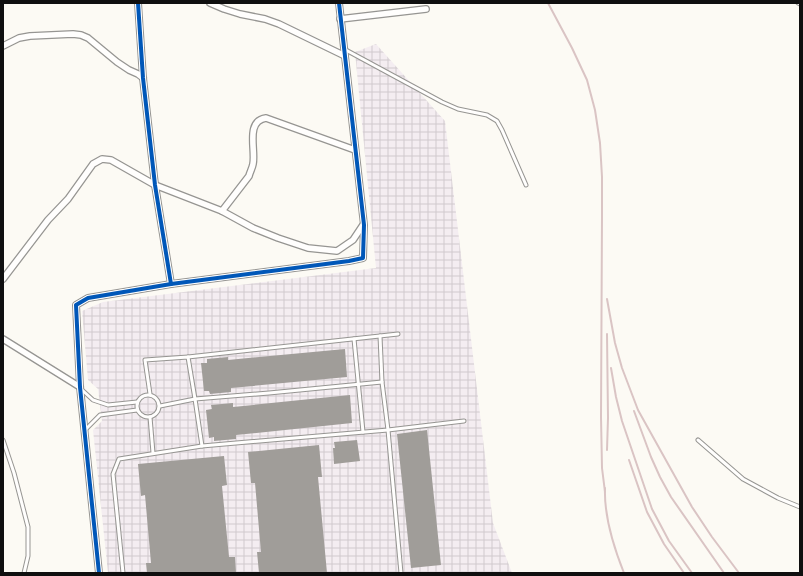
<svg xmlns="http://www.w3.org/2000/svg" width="803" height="576" font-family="Bitter,serif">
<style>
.industrial{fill:url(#industrial-grid)}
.building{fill:#a09d99}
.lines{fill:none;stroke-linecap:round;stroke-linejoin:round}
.service-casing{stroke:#969592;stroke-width:5}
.minor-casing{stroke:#969592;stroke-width:8}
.service{stroke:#fffefd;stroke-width:3}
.minor{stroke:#fffefd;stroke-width:5.5}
.rail{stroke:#dac4c4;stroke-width:2}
.cycleway-casing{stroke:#fff;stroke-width:6}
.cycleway{stroke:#0057b8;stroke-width:4}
</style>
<defs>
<pattern id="industrial-grid" width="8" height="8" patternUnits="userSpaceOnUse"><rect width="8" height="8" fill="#f4edf1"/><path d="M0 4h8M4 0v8" fill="none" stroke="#d0cacd"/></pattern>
</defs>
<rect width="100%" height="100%" fill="#fcfaf4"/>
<polygon class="industrial" points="376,44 445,121 493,523 512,573 108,573 93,430 102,421 98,389 88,380 82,311 103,302 376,268 355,52"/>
<g class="building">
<polygon points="345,349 347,377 231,388 231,392 210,394 209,391 204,391 201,363 207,363 207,359 228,357 228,360"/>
<polygon points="350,395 352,423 236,435 236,439 214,441 214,437 209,438 206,410 212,409 211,405 233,403 233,407"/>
<polygon points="427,430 441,565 411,568 397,434"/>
<polygon points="357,440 360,461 334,464 333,448 335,448 334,442"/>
<polygon points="319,445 322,477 318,477 327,573 259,573 257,552 261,552 255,483 251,483 248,452"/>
<polygon points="224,456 227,485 222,486 229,557 235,557 236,573 147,573 146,563 151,563 145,495 141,496 138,464"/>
</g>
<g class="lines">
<defs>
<g id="service">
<polyline points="798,3 800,4"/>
<polyline points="344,49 442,102 458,109 487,115 497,121 502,130 526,185"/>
<polyline points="380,336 382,382 388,430 401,573"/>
<polyline points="354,339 363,432"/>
<polyline points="188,357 398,334"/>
<polyline points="81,389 93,400 108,405 137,402"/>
<polyline points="150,394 145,360 188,357 195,399 202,446"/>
<circle cx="148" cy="406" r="11"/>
<polyline points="160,406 195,399 269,393 382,382"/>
<polyline points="150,417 153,453"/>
<polyline points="84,431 100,415 137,410"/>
<polyline points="3,440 14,473 28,527 28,556 24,573"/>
<polyline points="698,440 743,479 778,498 800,507"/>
<polyline points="123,573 113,474 119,459 202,446 388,430 464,421"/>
</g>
<g id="minor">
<polyline points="138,3 143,78 155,185 171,284"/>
<polyline points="210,3 224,9 240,14 265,19 279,24 345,56"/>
<polyline points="340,19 426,9"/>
<polyline points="3,46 19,38 30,36 73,34 81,35 88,38 117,62 129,70 138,74 143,78"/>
<path d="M222 211 249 176C250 172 252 169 253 164 256 150 245 121 266 118L355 150"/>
<polyline points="3,279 48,220 68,199 93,164 102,159 111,160 155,185 222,211 253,228 278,238 308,248 337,251 353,240 363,225"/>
<polyline points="3,339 80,387"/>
<polyline points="99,573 80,387 76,305 88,298 171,284 349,261 363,258 364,225 339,3"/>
</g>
</defs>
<use href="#service" class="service-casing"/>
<use href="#minor" class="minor-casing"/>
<use href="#service" class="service"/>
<use href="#minor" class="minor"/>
<g class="rail">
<polyline points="548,3 572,48 587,80 595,110 600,143 602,177 602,216 601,417 602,468 605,492"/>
<polyline points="607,299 615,343 622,368 638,410 692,507 712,537 739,573"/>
<polyline points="611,368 616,397 622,421 652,509 669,541 692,573"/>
<polyline points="634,411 651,457 660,477 671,497 724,573"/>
<polyline points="607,450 608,418 607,334"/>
<polyline points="629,460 647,512 664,544 684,573"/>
<path d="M605 488C604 514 614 548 624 573"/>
</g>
<defs>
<g id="cycleway">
<polyline points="138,3 143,78 155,185 171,284"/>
<polyline points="99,573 80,387 76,305 88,298 171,284 349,261 363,258 364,225 339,3"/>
</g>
</defs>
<use href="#cycleway" class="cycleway-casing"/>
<use href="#cycleway" class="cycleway"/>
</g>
<rect width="803" height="576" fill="none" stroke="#0f0f0f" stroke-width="8"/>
</svg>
